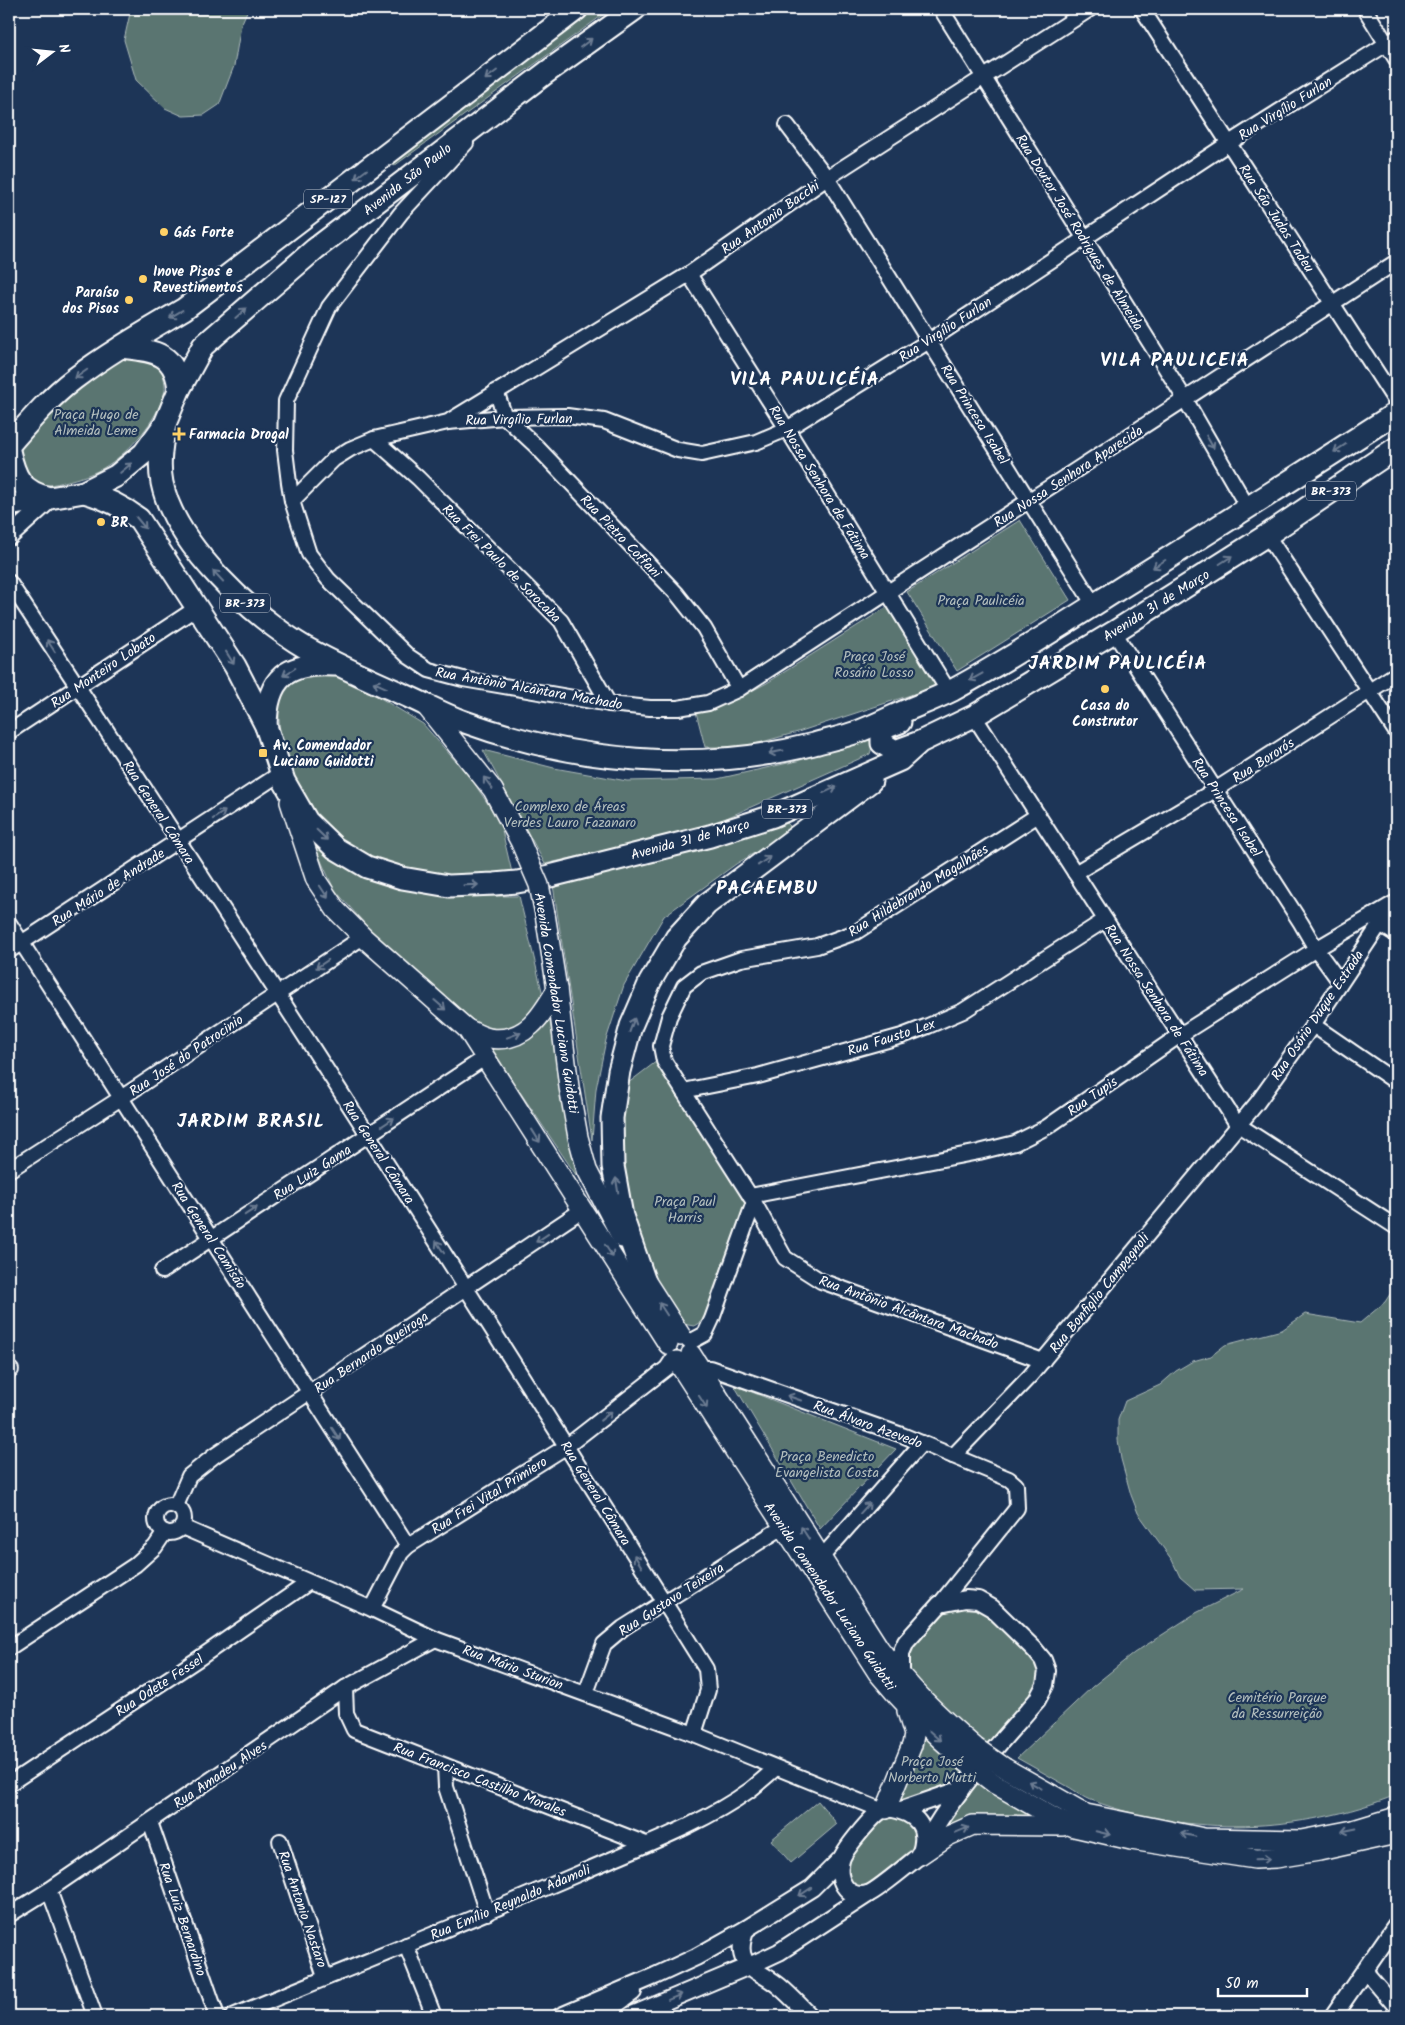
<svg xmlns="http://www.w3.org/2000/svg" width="1405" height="2025" font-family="Kalam,sans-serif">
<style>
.green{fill:#5a7471;stroke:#acbab8}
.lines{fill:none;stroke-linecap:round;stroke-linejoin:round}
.minor-casing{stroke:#fff;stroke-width:18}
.tertiary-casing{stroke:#fff;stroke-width:20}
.secondary-casing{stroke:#fff;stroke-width:22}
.primary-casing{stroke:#fff;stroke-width:25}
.minor{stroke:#1d3557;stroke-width:14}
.tertiary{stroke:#1d3557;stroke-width:16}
.secondary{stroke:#1d3557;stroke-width:19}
.primary{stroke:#1d3557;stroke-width:21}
.secondary-bridge-casing{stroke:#fff;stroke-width:22;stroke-linecap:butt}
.secondary-bridge{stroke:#1d3557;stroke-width:19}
.oneway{stroke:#6c7c92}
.poi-dot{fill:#ffd166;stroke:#1d3557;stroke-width:2}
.labels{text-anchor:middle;stroke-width:4.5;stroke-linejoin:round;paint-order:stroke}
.shield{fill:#1d3557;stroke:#bbc2cd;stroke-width:1}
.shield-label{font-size:12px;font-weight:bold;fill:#fff}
.street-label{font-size:14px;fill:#fff;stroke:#1d3557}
.poi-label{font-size:14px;font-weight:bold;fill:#fff;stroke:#1d3557;text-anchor:start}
.park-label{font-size:14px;fill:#b5c0bf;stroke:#1d3557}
.district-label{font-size:19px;font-weight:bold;letter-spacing:1px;fill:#fff;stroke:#1d3557}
</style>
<rect width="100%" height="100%" fill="#1d3557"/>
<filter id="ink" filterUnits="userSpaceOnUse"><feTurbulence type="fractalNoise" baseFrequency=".02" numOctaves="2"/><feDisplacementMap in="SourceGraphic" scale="10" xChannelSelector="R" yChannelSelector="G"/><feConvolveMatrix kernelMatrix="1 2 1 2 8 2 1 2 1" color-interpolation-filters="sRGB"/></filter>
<g filter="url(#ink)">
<g class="green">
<polygon points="131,9 248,9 241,25 234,66 219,105 204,115 183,116 165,108 136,80 124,40"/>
<polygon points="593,9 611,9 394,166 391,162"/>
<path d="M131 354 161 367C163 375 167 386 164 394 157 420 130 451 108 465 95 474 79 478 64 482 53 485 37 488 28 479 22 473 19 462 15 455L21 439 99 370Z"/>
<polygon points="1020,520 1070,600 957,671 907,592"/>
<polygon points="887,607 938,686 798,732 744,747 705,747 696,712 730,702 767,683"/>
<polygon points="341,674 423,724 472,780 500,822 513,877 440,878 397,870 367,856 340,839 313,816 292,778 281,746 278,706 284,688 292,678"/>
<polygon points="875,737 870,754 704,828 545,864 483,750 554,768 627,781 717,779 797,761"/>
<polygon points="787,823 790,826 790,830 784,835 736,864 664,916 624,985 606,1040 596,1089 592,1140 553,885 675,856 780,824"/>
<path d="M311 839C327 850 344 864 362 873 411 897 465 896 519 896L543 995 539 1009C510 1029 510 1036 475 1022L380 941 334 889Z"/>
<polygon points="549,1016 576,1175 487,1043"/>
<polygon points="657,1061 747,1202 708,1317 694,1326 677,1323 648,1276 628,1215 617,1147 623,1087"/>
<path d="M1396 1268V1795C1302 1833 1189 1837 1094 1801 1084 1798 1076 1791 1067 1786 1050 1777 1034 1767 1017 1758L1092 1687 1134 1653 1196 1613 1244 1589 1195 1590 1180 1577 1172 1560 1138 1513 1131 1495 1121 1459 1118 1440V1420L1125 1401 1160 1385 1176 1371 1193 1361 1211 1356 1225 1345 1282 1330 1305 1314 1360 1323 1385 1302 1394 1288 1389 1272Z"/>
<polygon points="734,1385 896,1449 820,1529"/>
<polygon points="973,1606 983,1609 1034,1658 1038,1672 1035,1691 987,1749 907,1676 912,1646 938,1618 955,1607"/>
<polygon points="918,1725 970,1772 956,1785 895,1802"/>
<polygon points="979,1778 1044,1818 935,1840"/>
<polygon points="818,1801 837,1824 791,1863 771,1840"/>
<polygon points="888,1814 900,1816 916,1830 916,1850 869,1887 858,1889 848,1883 847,1872 849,1859"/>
</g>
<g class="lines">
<defs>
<g id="minor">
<polyline points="941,9 1185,399 1248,508"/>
<polyline points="1142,9 1396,402"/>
<polyline points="1365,9 1396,59"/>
<polyline points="787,125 827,178 1094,605"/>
<polyline points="466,143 401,213 329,307 286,401 285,450 289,483 292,501 309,554 328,579 408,656 429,670 463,679 609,704 650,708 678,708 708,703 739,689 1396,262"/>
<polyline points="689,274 787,429 949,692"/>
<polyline points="496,391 505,417 536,446 677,594 704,628 739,689"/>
<polyline points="451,420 689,274 827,178 1090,9"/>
<polyline points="374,439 418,478 561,621 609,704"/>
<polyline points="292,501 334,459 350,449 374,439 448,422 505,417 567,416 604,421 678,450 702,454 756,442 787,429 929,341 1229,143 1396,38"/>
<polyline points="1267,535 1396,732"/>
<path d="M9 582C246 941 478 1304 706 1669L708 1690 694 1734"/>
<polyline points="1114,632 1301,923 1316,949 1340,982"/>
<polyline points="974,716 1237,1124 1396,1227"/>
<polyline points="9,732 198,607"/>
<polyline points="1038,815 856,932 817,946 741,959 701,973 684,986 669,1017 661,1046 664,1061 754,1202 785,1258 821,1281 1043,1361"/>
<polyline points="1075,873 1215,790 1396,674"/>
<polyline points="9,923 408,1546"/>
<polyline points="1380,924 1396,934"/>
<polyline points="9,951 281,773"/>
<polyline points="1313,1025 1396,1082"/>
<polyline points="683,1091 758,1076 902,1036 928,1026 963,1011 1105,920"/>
<polyline points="9,1170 121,1098 363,937"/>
<polyline points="750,1196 979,1152 1015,1143 1047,1127 1180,1035 1316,949 1396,902"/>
<polyline points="162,1271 486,1057"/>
<polyline points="690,1342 705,1334 712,1319 754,1202"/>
<polyline points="701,1368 710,1368 902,1435 1009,1479 1016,1485 1017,1508 940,1604"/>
<polyline points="9,1371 11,1370"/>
<polyline points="953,1456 1030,1376 1257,1103 1313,1025 1380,924 1392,909"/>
<circle cx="170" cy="1519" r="14"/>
<polyline points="176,1506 189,1476 214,1456 582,1210"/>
<polyline points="182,1527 372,1609 435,1639 694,1734 881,1810"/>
<polyline points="821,1558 922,1443"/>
<polyline points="372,1609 401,1553 408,1546 567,1446 667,1368 673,1359"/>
<polyline points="9,1648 135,1565 155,1547 165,1532"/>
<polyline points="345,1688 346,1713 354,1730 646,1844"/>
<polyline points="586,1693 604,1644 623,1628 783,1527"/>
<polyline points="445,1766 446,1787 487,1913"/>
<polyline points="9,1784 198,1659 308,1583"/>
<polyline points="150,1822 217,2016"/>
<polyline points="280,1841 325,1977"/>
<polyline points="49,1890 95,2016"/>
<polyline points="9,1915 49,1890 345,1688 435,1639"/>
<polyline points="406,1945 434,2016"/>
<polyline points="1365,1971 1396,2007"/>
<path d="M233 2016C348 1968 465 1923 580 1873 636 1848 700 1826 750 1790 759 1783 768 1775 776 1768"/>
</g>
<g id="tertiary">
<polyline points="9,537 53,497"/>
<path d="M901 1678V1653L906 1642 940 1604 966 1599 978 1600 992 1608 1034 1649 1043 1660 1047 1671 1045 1685 1037 1700C997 1747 952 1793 923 1848"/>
<path d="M889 1808C917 1813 930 1827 920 1855 910 1863 877 1891 868 1894 846 1900 836 1878 841 1860 844 1850 872 1816 882 1810 885 1808 886 1809 889 1808Z"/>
<polyline points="901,1810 962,1789"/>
<path d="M746 1929C731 1967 757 1968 779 1986 790 1995 800 2006 810 2016"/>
<polyline points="561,2016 655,1976 696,1957 746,1929 812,1888 841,1859"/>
<polyline points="592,2016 614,2006 633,1992"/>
<polyline points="630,2016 749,1966 779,1952 868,1894"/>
<polyline points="1333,2016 1396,1925"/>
</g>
<g id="secondary">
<polyline points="425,705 493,790 520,841"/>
<polyline points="290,802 316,880 336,910 363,937 467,1029 668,1344"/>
<polyline points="545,914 557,989 569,1087 578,1137 587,1170 622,1238"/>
<path d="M467 1029C474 1032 482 1037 489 1038 525 1044 542 1015 557 989"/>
<polyline points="638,1269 681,1336"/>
<path d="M691 1354 879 1648C909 1688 939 1716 976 1748"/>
<path d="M677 1361 878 1673C905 1706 932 1733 965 1761"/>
<polyline points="1005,1768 1086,1814 1204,1838 1301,1840 1353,1830 1396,1817"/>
<polyline points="995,1784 1056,1819 1074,1827 1131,1840 1255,1859 1276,1858 1319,1851 1396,1834"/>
<polyline points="886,1809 912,1745 914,1735 907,1711"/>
<polyline points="920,1855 948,1836 973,1825 1063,1826"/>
</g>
<g id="primary">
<path d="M121 347C154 351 176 352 179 390"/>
<path d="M165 424C162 443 158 463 162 483 175 545 253 617 306 648 337 665 368 679 400 693 421 702 441 713 462 721 574 762 697 774 814 744 828 740 843 737 857 732 871 727 885 720 898 714 916 706 935 699 953 690 1010 659 1064 624 1119 589 1212 531 1304 472 1396 413"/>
<path d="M9 445C29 422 49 398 74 379 108 353 147 331 184 309L577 9"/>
<path d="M9 451C15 478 21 491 49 498"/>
<path d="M84 492C105 498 122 506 139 519L235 666 266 726 284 781 307 821 335 848 367 867 402 878 449 886 494 884 517 882 550 876 710 836 773 816 900 760 920 742 974 716 1114 632 1267 535 1396 448"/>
<polyline points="9,505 84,492 116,476 144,453 165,424 179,390 203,346 315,249 547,72 635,9"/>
<polyline points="900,722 882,729 882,743 895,751 917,743"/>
<path d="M266 726C267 677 287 662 335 665"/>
<polyline points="645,1282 622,1216 613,1166 612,1118 619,1071 631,1026 650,982 676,938 707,904 871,781"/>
</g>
</defs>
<use href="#minor" class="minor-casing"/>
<use href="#tertiary" class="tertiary-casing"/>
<use href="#secondary" class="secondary-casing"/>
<use href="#primary" class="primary-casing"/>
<use href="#minor" class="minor"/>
<use href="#tertiary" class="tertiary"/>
<use href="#secondary" class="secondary"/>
<use href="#primary" class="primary"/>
<defs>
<g id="secondary-bridge">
<polyline points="520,841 539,885 545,914"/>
<polyline points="976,1748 1005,1768"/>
<polyline points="965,1761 995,1784"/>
</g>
</defs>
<use href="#secondary-bridge" class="secondary-bridge-casing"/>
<use href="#secondary-bridge" class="secondary-bridge"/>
</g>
<defs><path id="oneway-shaft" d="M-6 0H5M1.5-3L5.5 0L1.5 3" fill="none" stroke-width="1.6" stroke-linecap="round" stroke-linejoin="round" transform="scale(1.25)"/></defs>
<g class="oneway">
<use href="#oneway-shaft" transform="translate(586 43) rotate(-37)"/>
<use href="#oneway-shaft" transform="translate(491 75) rotate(143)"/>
<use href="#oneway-shaft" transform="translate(361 174) rotate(143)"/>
<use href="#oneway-shaft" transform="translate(241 313) rotate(-41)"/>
<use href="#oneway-shaft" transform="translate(176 314) rotate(149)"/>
<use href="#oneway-shaft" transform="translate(81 374) rotate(145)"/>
<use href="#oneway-shaft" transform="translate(1210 442) rotate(60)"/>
<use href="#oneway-shaft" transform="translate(1340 448) rotate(147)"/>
<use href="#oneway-shaft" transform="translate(126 468) rotate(-40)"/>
<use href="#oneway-shaft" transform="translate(141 523) rotate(50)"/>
<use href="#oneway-shaft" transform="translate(1226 560) rotate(-32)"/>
<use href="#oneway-shaft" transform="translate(1159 564) rotate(148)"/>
<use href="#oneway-shaft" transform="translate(218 576) rotate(-133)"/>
<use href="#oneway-shaft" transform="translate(51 646) rotate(-123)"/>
<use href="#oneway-shaft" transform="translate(230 658) rotate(58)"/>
<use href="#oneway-shaft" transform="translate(289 672) rotate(148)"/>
<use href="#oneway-shaft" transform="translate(976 677) rotate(151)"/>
<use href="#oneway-shaft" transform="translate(380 685) rotate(-156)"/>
<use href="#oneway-shaft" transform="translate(776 752) rotate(169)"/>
<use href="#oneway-shaft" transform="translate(488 783) rotate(-127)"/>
<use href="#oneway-shaft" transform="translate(830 790) rotate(-24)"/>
<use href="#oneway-shaft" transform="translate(219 815) rotate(-34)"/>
<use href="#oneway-shaft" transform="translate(322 835) rotate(44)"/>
<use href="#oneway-shaft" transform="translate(764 861) rotate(-36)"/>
<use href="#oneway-shaft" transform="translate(471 885) rotate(-2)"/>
<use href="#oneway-shaft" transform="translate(324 892) rotate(57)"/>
<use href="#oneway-shaft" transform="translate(322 964) rotate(146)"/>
<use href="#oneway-shaft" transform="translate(440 1005) rotate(41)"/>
<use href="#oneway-shaft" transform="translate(632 1025) rotate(-70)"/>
<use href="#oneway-shaft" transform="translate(514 1035) rotate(-20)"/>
<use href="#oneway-shaft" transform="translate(388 1122) rotate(-34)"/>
<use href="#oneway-shaft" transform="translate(536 1136) rotate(58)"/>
<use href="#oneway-shaft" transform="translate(617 1185) rotate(-99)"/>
<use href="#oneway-shaft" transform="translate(251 1211) rotate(-33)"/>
<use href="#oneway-shaft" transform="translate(542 1238) rotate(146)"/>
<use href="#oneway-shaft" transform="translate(440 1247) rotate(-123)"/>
<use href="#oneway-shaft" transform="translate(609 1251) rotate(57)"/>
<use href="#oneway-shaft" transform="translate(663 1309) rotate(-123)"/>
<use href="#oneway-shaft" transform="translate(794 1398) rotate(-161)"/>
<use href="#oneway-shaft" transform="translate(703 1402) rotate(57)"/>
<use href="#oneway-shaft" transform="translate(606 1416) rotate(-38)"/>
<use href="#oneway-shaft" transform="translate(336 1434) rotate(57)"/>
<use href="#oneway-shaft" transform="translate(865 1508) rotate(-48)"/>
<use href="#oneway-shaft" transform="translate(805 1533) rotate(-123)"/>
<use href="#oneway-shaft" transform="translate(638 1561) rotate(-122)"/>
<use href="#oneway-shaft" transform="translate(935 1736) rotate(42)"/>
<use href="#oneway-shaft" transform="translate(1035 1785) rotate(-151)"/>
<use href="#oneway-shaft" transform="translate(962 1830) rotate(-22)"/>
<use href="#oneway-shaft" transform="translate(1349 1830) rotate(168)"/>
<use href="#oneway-shaft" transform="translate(1103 1833) rotate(13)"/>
<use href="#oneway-shaft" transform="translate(1188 1835) rotate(-169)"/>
<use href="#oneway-shaft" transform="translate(1263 1859) rotate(-2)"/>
<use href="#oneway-shaft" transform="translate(805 1892) rotate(146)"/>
<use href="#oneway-shaft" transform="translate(675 1997) rotate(-23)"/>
</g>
</g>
<g class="poi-dot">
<circle cx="164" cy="232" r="5"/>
<circle cx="143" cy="279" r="5"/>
<circle cx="129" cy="300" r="5"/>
<path d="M176.5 426.5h5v5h5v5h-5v5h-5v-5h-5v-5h5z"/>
<circle cx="101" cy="522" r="5"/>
<circle cx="1105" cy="689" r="5"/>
<rect x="258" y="748" width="10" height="10" rx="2.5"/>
</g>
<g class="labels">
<g class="shield">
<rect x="304" y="189.5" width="48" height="19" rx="4"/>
<rect x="1306" y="481.5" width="50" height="19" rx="4"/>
<rect x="220" y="593.5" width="50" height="19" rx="4"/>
<rect x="762" y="799.5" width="50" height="19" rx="4"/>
</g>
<g class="shield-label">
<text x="328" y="203">SP-127</text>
<text x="1331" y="495">BR-373</text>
<text x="245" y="607">BR-373</text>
<text x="787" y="813">BR-373</text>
</g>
<g class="street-label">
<text transform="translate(1285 108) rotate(-32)" y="5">Rua Virgílio Furlan</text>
<text transform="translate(407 179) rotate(-38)" y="5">Avenida São Paulo</text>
<text transform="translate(770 217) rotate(-35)" y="5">Rua Antonio Bacchi</text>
<text transform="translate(1277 218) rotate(57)" y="5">Rua São Judas Tadeu</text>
<text transform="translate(1080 232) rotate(58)" y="5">Rua Doutor José Rodrigues de Almeida</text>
<text transform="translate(945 329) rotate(-33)" y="5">Rua Virgílio Furlan</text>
<text transform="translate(975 414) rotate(58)" y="5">Rua Princesa Isabel</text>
<text transform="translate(519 419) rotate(-1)" y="5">Rua Virgílio Furlan</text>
<text transform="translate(1068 476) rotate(-33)" y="5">Rua Nossa Senhora Aparecida</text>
<text transform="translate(820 482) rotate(58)" y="5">Rua Nossa Senhora de Fátima</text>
<text transform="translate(621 536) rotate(46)" y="5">Rua Pietro Coffani</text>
<text transform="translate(502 563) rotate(45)" y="5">Rua Frei Paulo de Sorocaba</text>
<text transform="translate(1156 605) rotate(-32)" y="5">Avenida 31 de Março</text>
<text transform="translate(103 670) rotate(-34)" y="5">Rua Monteiro Lobato</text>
<text transform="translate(529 688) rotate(10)" y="5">Rua Antônio Alcântara Machado</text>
<text transform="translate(1263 760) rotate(-33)" y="5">Rua Bororós</text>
<text transform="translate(1227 807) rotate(57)" y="5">Rua Princesa Isabel</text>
<text transform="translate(159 812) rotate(57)" y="5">Rua General Câmara</text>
<text transform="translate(690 839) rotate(-15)" y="5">Avenida 31 de Março</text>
<text transform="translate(108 887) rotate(-33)" y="5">Rua Mário de Andrade</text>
<text transform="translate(918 890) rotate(-32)" y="5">Rua Hildebrando Magalhães</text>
<text transform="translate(1157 1000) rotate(57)" y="5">Rua Nossa Senhora de Fátima</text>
<text transform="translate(557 1003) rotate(81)" y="5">Avenida Comendador Luciano Guidotti</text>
<text transform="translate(1317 1015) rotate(-56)" y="5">Rua Osório Duque Estrada</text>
<text transform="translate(891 1037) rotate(-18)" y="5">Rua Fausto Lex</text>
<text transform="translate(186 1055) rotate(-34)" y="5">Rua José do Patrocinio</text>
<text transform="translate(1092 1096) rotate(-35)" y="5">Rua Tupis</text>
<text transform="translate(379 1152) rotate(57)" y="5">Rua General Câmara</text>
<text transform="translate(312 1172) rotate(-33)" y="5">Rua Luiz Gama</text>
<text transform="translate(209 1235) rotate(57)" y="5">Rua General Camisão</text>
<text transform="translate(1099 1293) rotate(-51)" y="5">Rua Bonfiglio Campagnoli</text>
<text transform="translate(909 1312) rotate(20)" y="5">Rua Antônio Alcântara Machado</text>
<text transform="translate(371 1352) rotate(-34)" y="5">Rua Bernardo Queiroga</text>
<text transform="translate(868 1424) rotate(20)" y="5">Rua Álvaro Azevedo</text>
<text transform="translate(596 1493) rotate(58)" y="5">Rua General Câmara</text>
<text transform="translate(489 1495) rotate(-32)" y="5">Rua Frei Vital Primiero</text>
<text transform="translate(830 1596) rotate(56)" y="5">Avenida Comendador Luciano Guidotti</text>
<text transform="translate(671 1599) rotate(-33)" y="5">Rua Gustavo Teixeira</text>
<text transform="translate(513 1667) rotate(20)" y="5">Rua Mário Sturion</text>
<text transform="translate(159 1685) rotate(-33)" y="5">Rua Odete Fessel</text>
<text transform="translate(220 1774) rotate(-34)" y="5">Rua Amadeu Alves</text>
<text transform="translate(480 1779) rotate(21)" y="5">Rua Francisco Castilho Morales</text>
<text transform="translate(510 1902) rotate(-23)" y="5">Rua Emílio Reynaldo Adamoli</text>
<text transform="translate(303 1909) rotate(71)" y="5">Rua Antonio Nastaro</text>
<text transform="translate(183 1919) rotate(71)" y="5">Rua Luiz Bernardino</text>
</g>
<g class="poi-label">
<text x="174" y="237">Gás Forte</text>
<text x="153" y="276">Inove Pisos e<tspan x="153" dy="16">Revestimentos</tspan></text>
<text x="119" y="297" text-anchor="end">Paraíso<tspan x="119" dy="16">dos Pisos</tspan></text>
<text x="189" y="439">Farmacia Drogal</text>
<text x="111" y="527">BR</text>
<text x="1105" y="710" text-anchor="middle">Casa do<tspan x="1105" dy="16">Construtor</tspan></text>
<text x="273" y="750">Av. Comendador<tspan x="273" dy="16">Luciano Guidotti</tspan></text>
</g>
<g class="park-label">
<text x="96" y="419">Praça Hugo de<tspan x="96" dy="16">Almeida Leme</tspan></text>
<text x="981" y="605">Praça Paulicéia</text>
<text x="874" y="661">Praça José<tspan x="874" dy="16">Rosário Losso</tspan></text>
<text x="570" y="811">Complexo de Áreas<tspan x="570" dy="16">Verdes Lauro Fazanaro</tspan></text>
<text x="685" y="1206">Praça Paul<tspan x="685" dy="16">Harris</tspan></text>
<text x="827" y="1461">Praça Benedicto<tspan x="827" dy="16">Evangelista Costa</tspan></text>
<text x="1277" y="1702">Cemitério Parque<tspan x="1277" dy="16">da Ressurreição</tspan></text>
<text x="932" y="1766">Praça José<tspan x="932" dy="16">Norberto Mutti</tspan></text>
</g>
<g class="district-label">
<text x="1175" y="366">VILA PAULICEIA</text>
<text x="805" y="385">VILA PAULICÉIA</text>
<text x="1118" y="669">JARDIM PAULICÉIA</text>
<text x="767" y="894">PACAEMBU</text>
<text x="251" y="1127">JARDIM BRASIL</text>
</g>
</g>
<rect width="1405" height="2025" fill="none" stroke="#1d3557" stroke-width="30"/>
<rect x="15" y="15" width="1375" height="1995" fill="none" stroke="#fff" stroke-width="2" filter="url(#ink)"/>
<g transform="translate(52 52) rotate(74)" stroke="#1d3557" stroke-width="4" paint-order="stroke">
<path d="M0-4L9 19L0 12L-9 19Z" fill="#ffffff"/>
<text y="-8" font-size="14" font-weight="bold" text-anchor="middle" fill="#ffffff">N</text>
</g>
<path d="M1218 1988v8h89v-8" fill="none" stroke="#ffffff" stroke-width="2.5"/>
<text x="1225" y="1988" font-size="15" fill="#ffffff" stroke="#1d3557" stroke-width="4" paint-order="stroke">50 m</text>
</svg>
